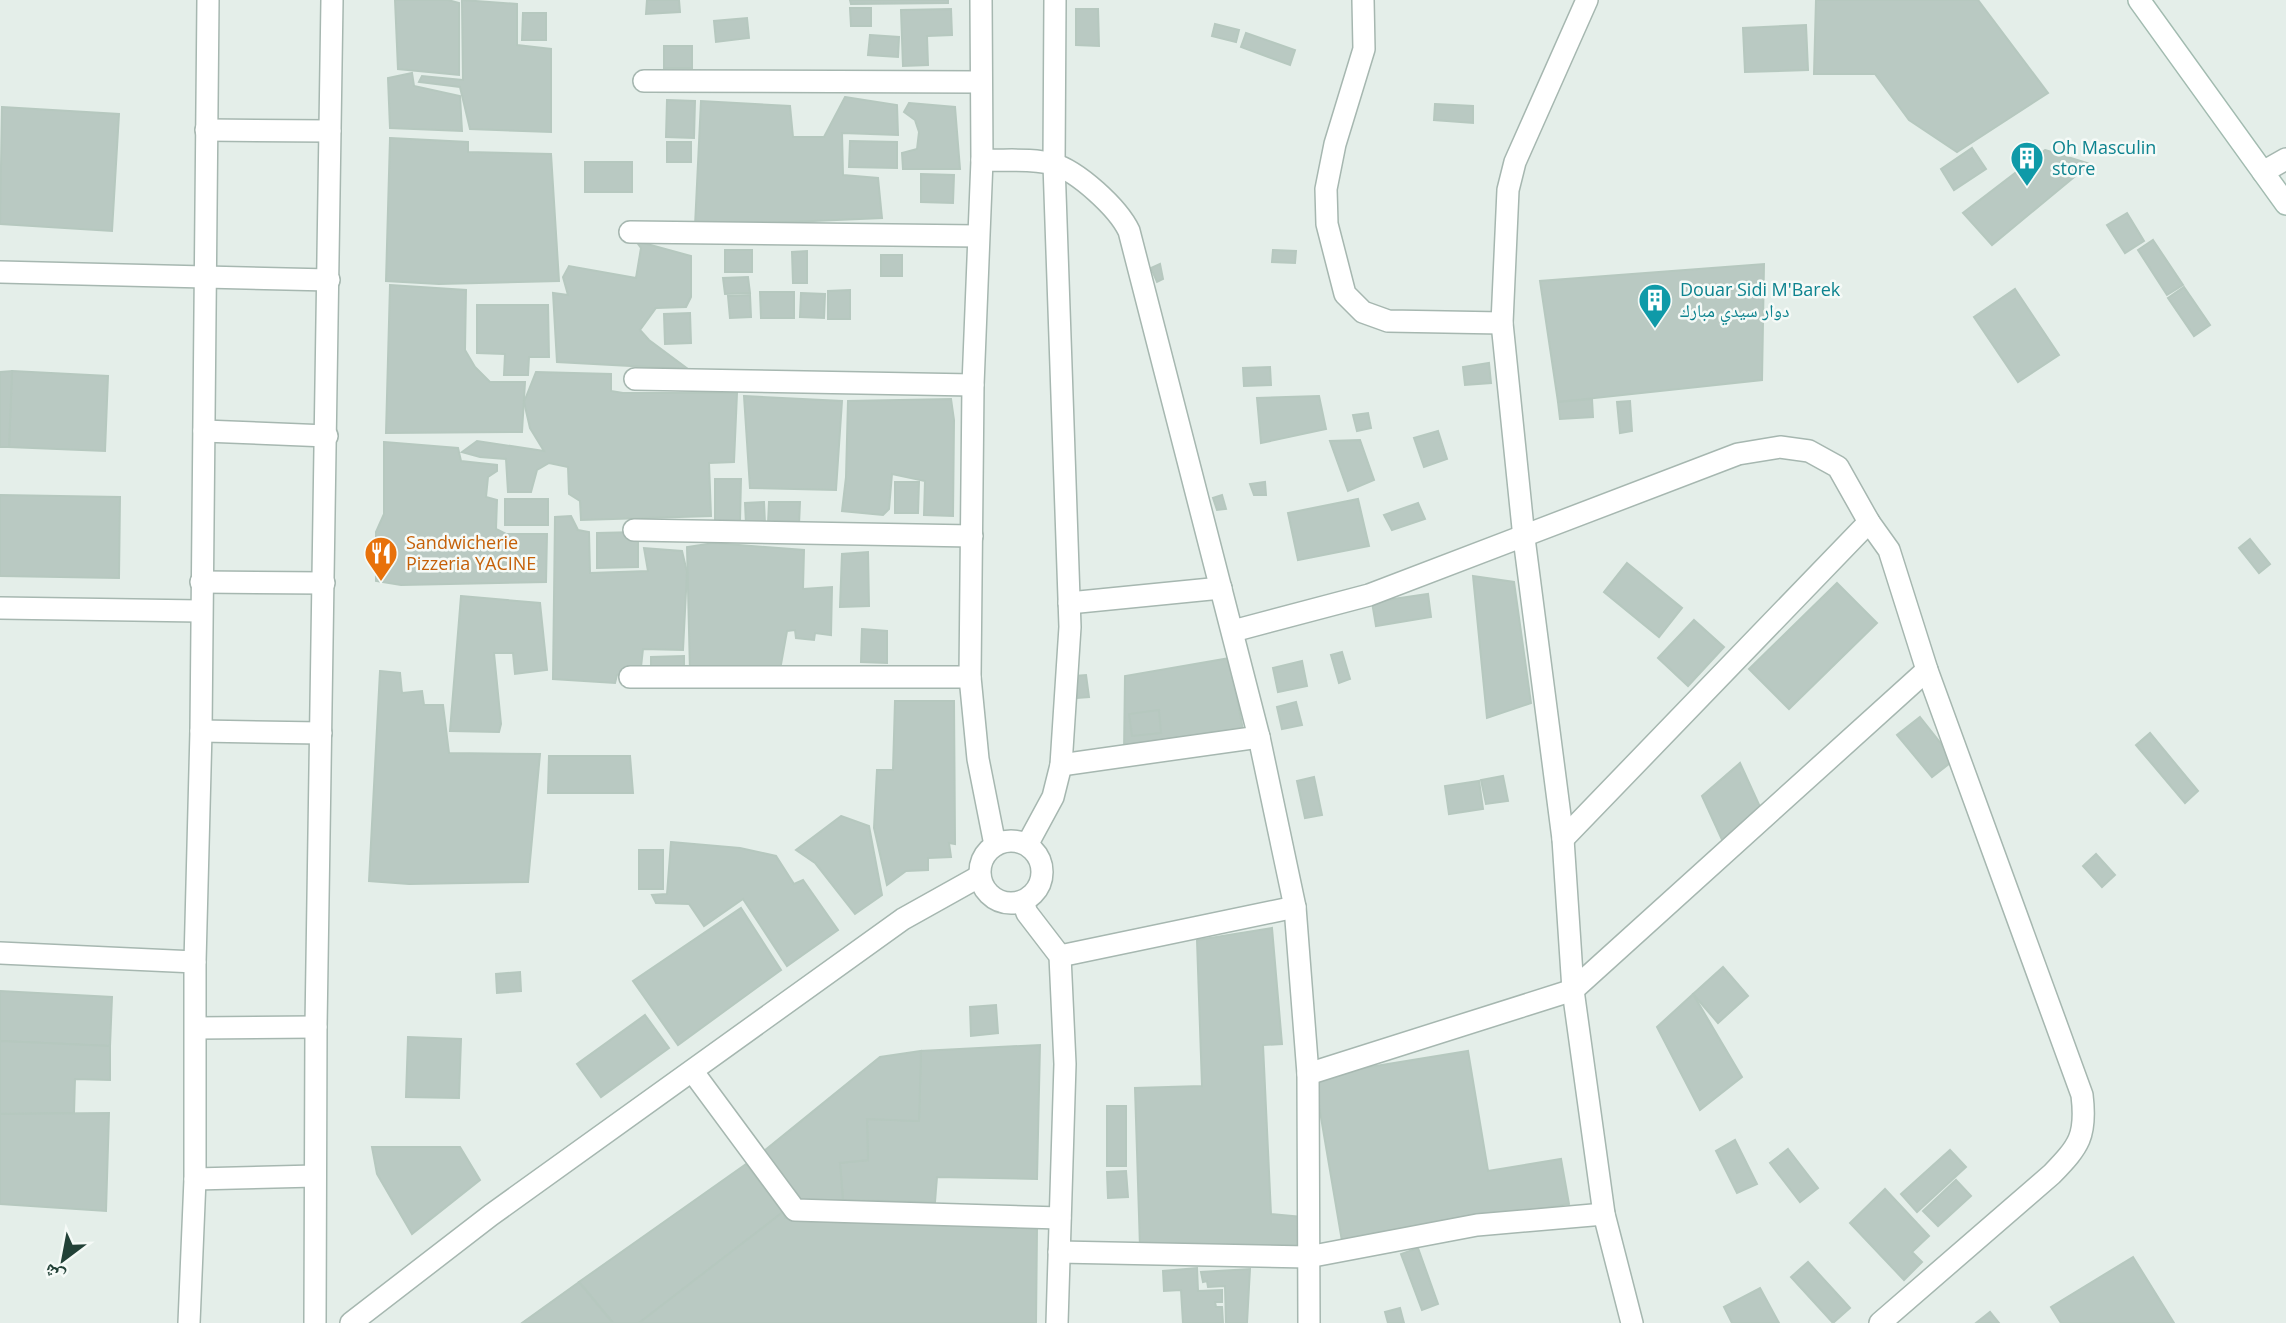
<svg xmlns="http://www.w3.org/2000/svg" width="2286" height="1323" font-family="'Open Sans','Noto Naskh Arabic',sans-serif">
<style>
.building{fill:#b9c9c2;stroke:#b6c8bf;stroke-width:2}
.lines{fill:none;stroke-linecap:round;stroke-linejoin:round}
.minor-casing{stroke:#a6b7b0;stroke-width:24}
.tertiary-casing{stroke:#a6b7b0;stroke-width:24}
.secondary-casing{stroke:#a2bbb0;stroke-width:24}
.minor{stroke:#fff;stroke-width:21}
.tertiary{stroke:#fff;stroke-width:21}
.secondary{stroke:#fff;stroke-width:21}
.labels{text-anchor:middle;stroke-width:5;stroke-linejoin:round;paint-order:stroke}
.culture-label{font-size:18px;fill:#0d838f;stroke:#f5faf7;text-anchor:start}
.food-label{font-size:18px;fill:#c56008;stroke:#f5faf7;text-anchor:start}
</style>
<rect width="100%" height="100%" fill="#e4eee9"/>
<g class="building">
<polygon points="395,0 448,0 459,3 459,75 398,69"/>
<polygon points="462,0 517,4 517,45 551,49 551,132 470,129 460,87 419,82 422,76 463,80"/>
<polygon points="647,0 679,0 680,12 646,14"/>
<polygon points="850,0 948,0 948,3 851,4"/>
<polygon points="1816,0 1978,0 2048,93 1957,152 1909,120 1875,74 1814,74"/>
<polygon points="850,8 871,8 871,26 851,26"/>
<polygon points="951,9 952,35 927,36 928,65 903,66 901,10"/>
<polygon points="1076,9 1098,9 1099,46 1076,45"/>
<polygon points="523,13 546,13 546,40 522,40"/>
<polygon points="747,18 749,38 716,42 714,21"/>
<polygon points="1215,24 1239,30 1236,42 1212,36"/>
<polygon points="1806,25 1808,70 1745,72 1743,28"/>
<polygon points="1246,33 1295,50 1290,65 1241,47"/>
<polygon points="870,35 899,37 898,57 868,55"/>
<rect x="664" y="46" width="28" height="22"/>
<polygon points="412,73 414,86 460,96 462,131 390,128 388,78"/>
<polygon points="845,97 897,105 898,135 842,133 843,175 878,178 882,218 695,226 701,101 790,106 793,137 824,137"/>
<polygon points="667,100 695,101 694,138 666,137"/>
<polygon points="909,103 955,107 960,169 903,169 902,153 917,149 919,132 915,120 904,112"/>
<polygon points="1435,104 1473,106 1473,123 1434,120"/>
<polygon points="2,107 119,114 112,231 0,224"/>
<polygon points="390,138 468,142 468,152 551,154 559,281 439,284 386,281"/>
<polygon points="850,141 897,142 897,168 849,167"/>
<rect x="667" y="142" width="24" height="20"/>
<polygon points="1972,148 1986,169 1954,190 1941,169"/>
<polygon points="2045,150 2090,164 1992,245 1963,213"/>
<rect x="585" y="162" width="47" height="30"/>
<polygon points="921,174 954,175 953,203 921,202"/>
<polygon points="2127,213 2144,241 2125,253 2107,225"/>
<polygon points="2153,240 2183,285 2167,295 2138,250"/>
<polygon points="636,241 691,256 691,297 686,307 656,308 640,330 649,340 688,369 557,362 553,293 568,295 563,277 569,266 636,278 641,248"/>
<rect x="725" y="250" width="27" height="22"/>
<polygon points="1273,250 1296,251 1295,263 1272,262"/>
<polygon points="807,251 807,283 793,283 792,252"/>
<rect x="881" y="255" width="21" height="21"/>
<polygon points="1160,264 1163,279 1157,282 1151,268"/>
<polygon points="1764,264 1762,380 1558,402 1540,281"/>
<polygon points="748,277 750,293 725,294 723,278"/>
<polygon points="390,285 466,290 465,350 475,367 490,382 525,382 522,432 386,433"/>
<polygon points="2184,287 2210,325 2194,336 2168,298"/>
<polygon points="2015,289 2059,355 2018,382 1974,317"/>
<polygon points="850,290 850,319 828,319 828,291"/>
<polygon points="760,292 794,292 794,318 761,318"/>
<polygon points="801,293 825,294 824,318 800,317"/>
<polygon points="750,295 751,317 730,318 728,296"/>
<polygon points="477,305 548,305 549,357 529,357 528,375 504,375 505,354 477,353"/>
<polygon points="690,313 691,343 665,344 664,314"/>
<polygon points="1489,363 1491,383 1465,385 1463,367"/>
<polygon points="1270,367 1271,385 1244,386 1243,368"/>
<polygon points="12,371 108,376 105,451 9,447"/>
<polygon points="12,371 9,447 0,447 0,372"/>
<polygon points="536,372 611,374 611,391 623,393 737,393 734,462 709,463 711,516 581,520 580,501 569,494 568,467 549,463 537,470 531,492 508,492 506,459 480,457 462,452 477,441 544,451 530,428 524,402"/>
<polygon points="744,396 842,401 836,490 750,488"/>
<polygon points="1319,396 1326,429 1261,443 1257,398"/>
<polygon points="951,399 954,420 953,516 924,515 925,481 892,474 889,509 883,515 842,511 846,477 848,401"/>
<polygon points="1592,399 1593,417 1560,419 1558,402"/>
<polygon points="1630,401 1632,431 1620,433 1617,402"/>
<polygon points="1368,413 1371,428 1357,431 1353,415"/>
<polygon points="1438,431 1447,459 1424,467 1414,438"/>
<polygon points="1360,440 1374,480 1348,491 1330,441"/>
<polygon points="384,442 458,448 461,461 497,465 497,471 488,477 486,497 497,500 496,529 506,534 547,534 546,582 401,585 376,581 376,532 384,514"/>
<polygon points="715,479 741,479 740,521 715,522"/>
<polygon points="895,482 919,482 918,513 895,513"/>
<polygon points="1265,482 1266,495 1254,495 1250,484"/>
<polygon points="0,495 120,497 119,578 0,576"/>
<polygon points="1222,495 1226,509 1217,510 1213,498"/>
<rect x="505" y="499" width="43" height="26"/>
<polygon points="1358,499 1369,546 1298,560 1288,513"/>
<polygon points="764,502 765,524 746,524 745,503"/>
<polygon points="769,502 800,502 799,525 768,524"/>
<polygon points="1418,503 1425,519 1392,530 1384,515"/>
<polygon points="571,516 578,530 589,532 590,573 648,571 644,548 682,551 687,572 683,650 643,649 641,667 617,675 615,683 553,679 555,517"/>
<polygon points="638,532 638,567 597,568 597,533"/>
<polygon points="2250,539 2270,564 2259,573 2239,548"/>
<polygon points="714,543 804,550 803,589 832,587 831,635 815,633 814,640 796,638 795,630 787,631 780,670 690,672 687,547"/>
<polygon points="868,552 869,606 840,607 842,554"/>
<polygon points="1627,563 1682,608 1659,637 1604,592"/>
<polygon points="1473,576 1514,582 1531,703 1487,718"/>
<polygon points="1837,583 1877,623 1789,709 1749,669"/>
<polygon points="1428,594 1431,617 1376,626 1372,602"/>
<polygon points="461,596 540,603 547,670 515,674 513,653 494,653 501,724 499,732 450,731"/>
<polygon points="1694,620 1724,647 1688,686 1658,658"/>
<polygon points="862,629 887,631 887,663 861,662"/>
<polygon points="1342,652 1350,679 1339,683 1331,655"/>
<polygon points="684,656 684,668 651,669 651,657"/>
<polygon points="1230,658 1243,730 1124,754 1125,676"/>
<polygon points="1302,661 1307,686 1278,692 1273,668"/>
<polygon points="380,671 400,673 402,693 422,691 424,705 443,705 449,753 540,754 528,882 409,884 369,881"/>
<polygon points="1086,675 1089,697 1077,698 1075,676"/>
<polygon points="895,701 954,701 955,844 949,843 951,857 928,858 928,870 906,871 887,885 874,828 877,770 893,770"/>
<polygon points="1296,702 1302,725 1282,729 1277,707"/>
<polygon points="1159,710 1161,733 1132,736 1129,714"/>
<polygon points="1920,717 1954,760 1932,777 1897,735"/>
<polygon points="2150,733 2198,791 2185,803 2136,745"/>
<polygon points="549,756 630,756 633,793 548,793"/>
<polygon points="1740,763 1761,809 1724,844 1702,796"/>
<polygon points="1503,776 1508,801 1486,804 1481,780"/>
<polygon points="1314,777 1322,815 1305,818 1297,781"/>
<polygon points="1479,781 1483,809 1449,814 1445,786"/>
<polygon points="841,816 869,826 882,895 855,914 815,863 796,850"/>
<polygon points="671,842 740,848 776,856 794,884 803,880 838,930 787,966 743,899 704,926 689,904 656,903 652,895 667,894"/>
<rect x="639" y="850" width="24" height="39"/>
<polygon points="2096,854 2115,875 2102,887 2083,866"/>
<polygon points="741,908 781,970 678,1045 633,981"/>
<polygon points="1272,928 1282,1044 1263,1045 1271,1214 1302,1217 1300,1250 1140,1247 1135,1088 1202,1086 1197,940"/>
<polygon points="1723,967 1748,996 1718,1023 1693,994"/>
<polygon points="520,972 521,991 497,993 496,974"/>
<polygon points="0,991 112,997 110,1046 0,1041"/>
<polygon points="1693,994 1742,1077 1700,1110 1657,1027"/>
<polygon points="996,1005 998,1033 971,1036 970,1007"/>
<polygon points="645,1015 669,1048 601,1097 577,1064"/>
<polygon points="408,1037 461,1039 459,1098 406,1097"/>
<polygon points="0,1041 110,1046 110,1080 75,1079 74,1113 0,1114"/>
<polygon points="1040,1045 1037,1179 937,1177 935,1202 843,1200 840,1163 868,1160 867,1119 919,1121 921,1051"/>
<polygon points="921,1051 919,1121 867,1119 868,1160 840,1163 843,1200 804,1203 779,1175 764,1151 880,1057"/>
<polygon points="1468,1051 1488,1171 1561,1159 1569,1204 1342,1241 1314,1076"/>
<rect x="1107" y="1106" width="19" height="60"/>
<polygon points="109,1113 106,1211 0,1204 0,1114"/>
<polygon points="1735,1140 1757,1184 1737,1193 1716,1151"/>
<polygon points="372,1147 460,1147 480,1180 412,1234 377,1174"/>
<polygon points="1788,1149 1818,1188 1800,1202 1770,1163"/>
<polygon points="1950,1150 1966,1167 1917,1212 1901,1194"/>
<polygon points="746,1164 783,1212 639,1323 613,1323 579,1282"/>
<polygon points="1126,1171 1128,1197 1108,1198 1107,1172"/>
<polygon points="1956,1180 1971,1196 1938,1226 1923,1211"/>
<polygon points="1885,1189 1929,1236 1912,1252 1922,1262 1904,1280 1850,1223"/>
<polygon points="783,1212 785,1218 812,1216 1037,1229 1036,1323 639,1323"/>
<polygon points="1418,1248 1438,1304 1422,1310 1401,1254"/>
<polygon points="2133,1257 2174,1323 2061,1323 2051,1307"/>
<polygon points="1808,1262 1850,1308 1833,1323 1791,1277"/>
<polygon points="1197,1268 1198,1291 1222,1290 1222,1302 1215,1302 1216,1307 1222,1307 1223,1323 1183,1323 1181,1290 1164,1291 1163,1271"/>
<polygon points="1250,1269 1247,1323 1226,1323 1225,1286 1208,1287 1207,1281 1203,1282 1201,1272"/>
<polygon points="579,1282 613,1323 522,1323"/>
<polygon points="1760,1288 1779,1323 1732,1323 1724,1307"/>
<polygon points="1400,1308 1404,1323 1388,1323 1385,1312"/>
<polygon points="1990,1312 1999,1323 1976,1323"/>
</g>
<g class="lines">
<defs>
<g id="minor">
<polyline points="1363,0 1364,49 1335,144 1326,189 1327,224 1345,294 1363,312 1388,321 1502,323"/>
<polyline points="1587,0 1515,162 1508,190 1502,323 1524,538 1563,839 1573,990 1604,1214 1632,1323"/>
<polyline points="644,81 981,82"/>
<polyline points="206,130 330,131"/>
<path d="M982 160C1004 161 1032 158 1053 164 1078 171 1118 208 1129 231L1259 737 1295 907 1308 1074 1309 1323"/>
<polyline points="2263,172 2286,159"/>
<polyline points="630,232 978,236"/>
<polyline points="0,272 329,280"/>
<polyline points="635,379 973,385"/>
<polyline points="204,431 327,436"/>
<polyline points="634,530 972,536"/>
<polyline points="201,582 324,583"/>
<polyline points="1069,603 1221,588"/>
<polyline points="0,608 200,611"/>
<path d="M1233 631 1369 595 1738 454 1780 447 1809 451 1838 467 1869 522 1889 550 1927 670 2082 1095C2087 1136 2079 1146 2052 1174L1880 1323"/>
<polyline points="630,677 970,677"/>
<polyline points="201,731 321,733"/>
<polyline points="1061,765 1259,737"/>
<polyline points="1563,839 1869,522"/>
<polyline points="1023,902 1027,913 1060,956 1065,1064 1057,1323"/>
<polyline points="0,953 195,962"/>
<polyline points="1060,956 1295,907"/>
<polyline points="196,1028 316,1027"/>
<polyline points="693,1072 795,1210 1060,1218"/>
<polyline points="1308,1074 1573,990 1927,670"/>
<polyline points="195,1179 315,1176"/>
<polyline points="1059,1252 1308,1257 1477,1225 1604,1214"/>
<polyline points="189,1323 195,1179 195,962 201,731 208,0"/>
<polyline points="315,1323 316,1027 332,0"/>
</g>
<g id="tertiary">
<polyline points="981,0 982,160 973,385 970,677 978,759 995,845"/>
<circle cx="1011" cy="872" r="31"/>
<polyline points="1027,845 1053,797 1061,765 1070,627 1054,164 1055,0"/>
<polyline points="351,1323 491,1215 903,919 980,876"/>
</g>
<polyline id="secondary" points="2139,0 2286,204"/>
</defs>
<use href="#minor" class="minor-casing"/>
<use href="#tertiary" class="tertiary-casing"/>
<use href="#secondary" class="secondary-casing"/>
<use href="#minor" class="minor"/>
<use href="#tertiary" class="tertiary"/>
<use href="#secondary" class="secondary"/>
</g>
<defs>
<symbol id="building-pin" viewBox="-11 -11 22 30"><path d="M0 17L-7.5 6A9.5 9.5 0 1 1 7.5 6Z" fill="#0f9aa8" stroke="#f5faf7"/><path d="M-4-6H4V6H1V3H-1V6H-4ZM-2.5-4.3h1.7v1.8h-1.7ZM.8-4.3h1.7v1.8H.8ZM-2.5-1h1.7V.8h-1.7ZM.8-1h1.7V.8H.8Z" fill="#fff"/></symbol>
<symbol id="restaurant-pin" viewBox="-11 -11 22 30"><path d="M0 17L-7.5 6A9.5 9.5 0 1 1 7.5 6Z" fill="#e8710a" stroke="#f5faf7"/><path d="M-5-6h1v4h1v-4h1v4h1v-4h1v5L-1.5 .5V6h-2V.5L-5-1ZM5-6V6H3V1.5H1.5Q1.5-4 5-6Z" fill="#fff"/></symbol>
</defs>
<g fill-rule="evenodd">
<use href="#building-pin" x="2008" y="139" width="38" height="52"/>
<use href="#building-pin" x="1636" y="281" width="38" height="52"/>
<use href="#restaurant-pin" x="362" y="534" width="38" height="52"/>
</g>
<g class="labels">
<g class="culture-label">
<text x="2052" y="154">Oh Masculin<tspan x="2052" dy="21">store</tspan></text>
<text x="1680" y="296">Douar Sidi M'Barek<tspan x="1680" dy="21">دوار سيدي مبارك</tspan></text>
</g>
<g class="food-label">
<text x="406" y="549">Sandwicherie<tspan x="406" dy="21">Pizzeria YACINE</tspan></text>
</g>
</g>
<g transform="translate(63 1260) rotate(212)" stroke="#f5faf7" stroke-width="5" paint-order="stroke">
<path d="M0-5L12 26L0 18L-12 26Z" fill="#224137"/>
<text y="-10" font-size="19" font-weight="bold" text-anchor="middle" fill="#224137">ش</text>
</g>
</svg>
